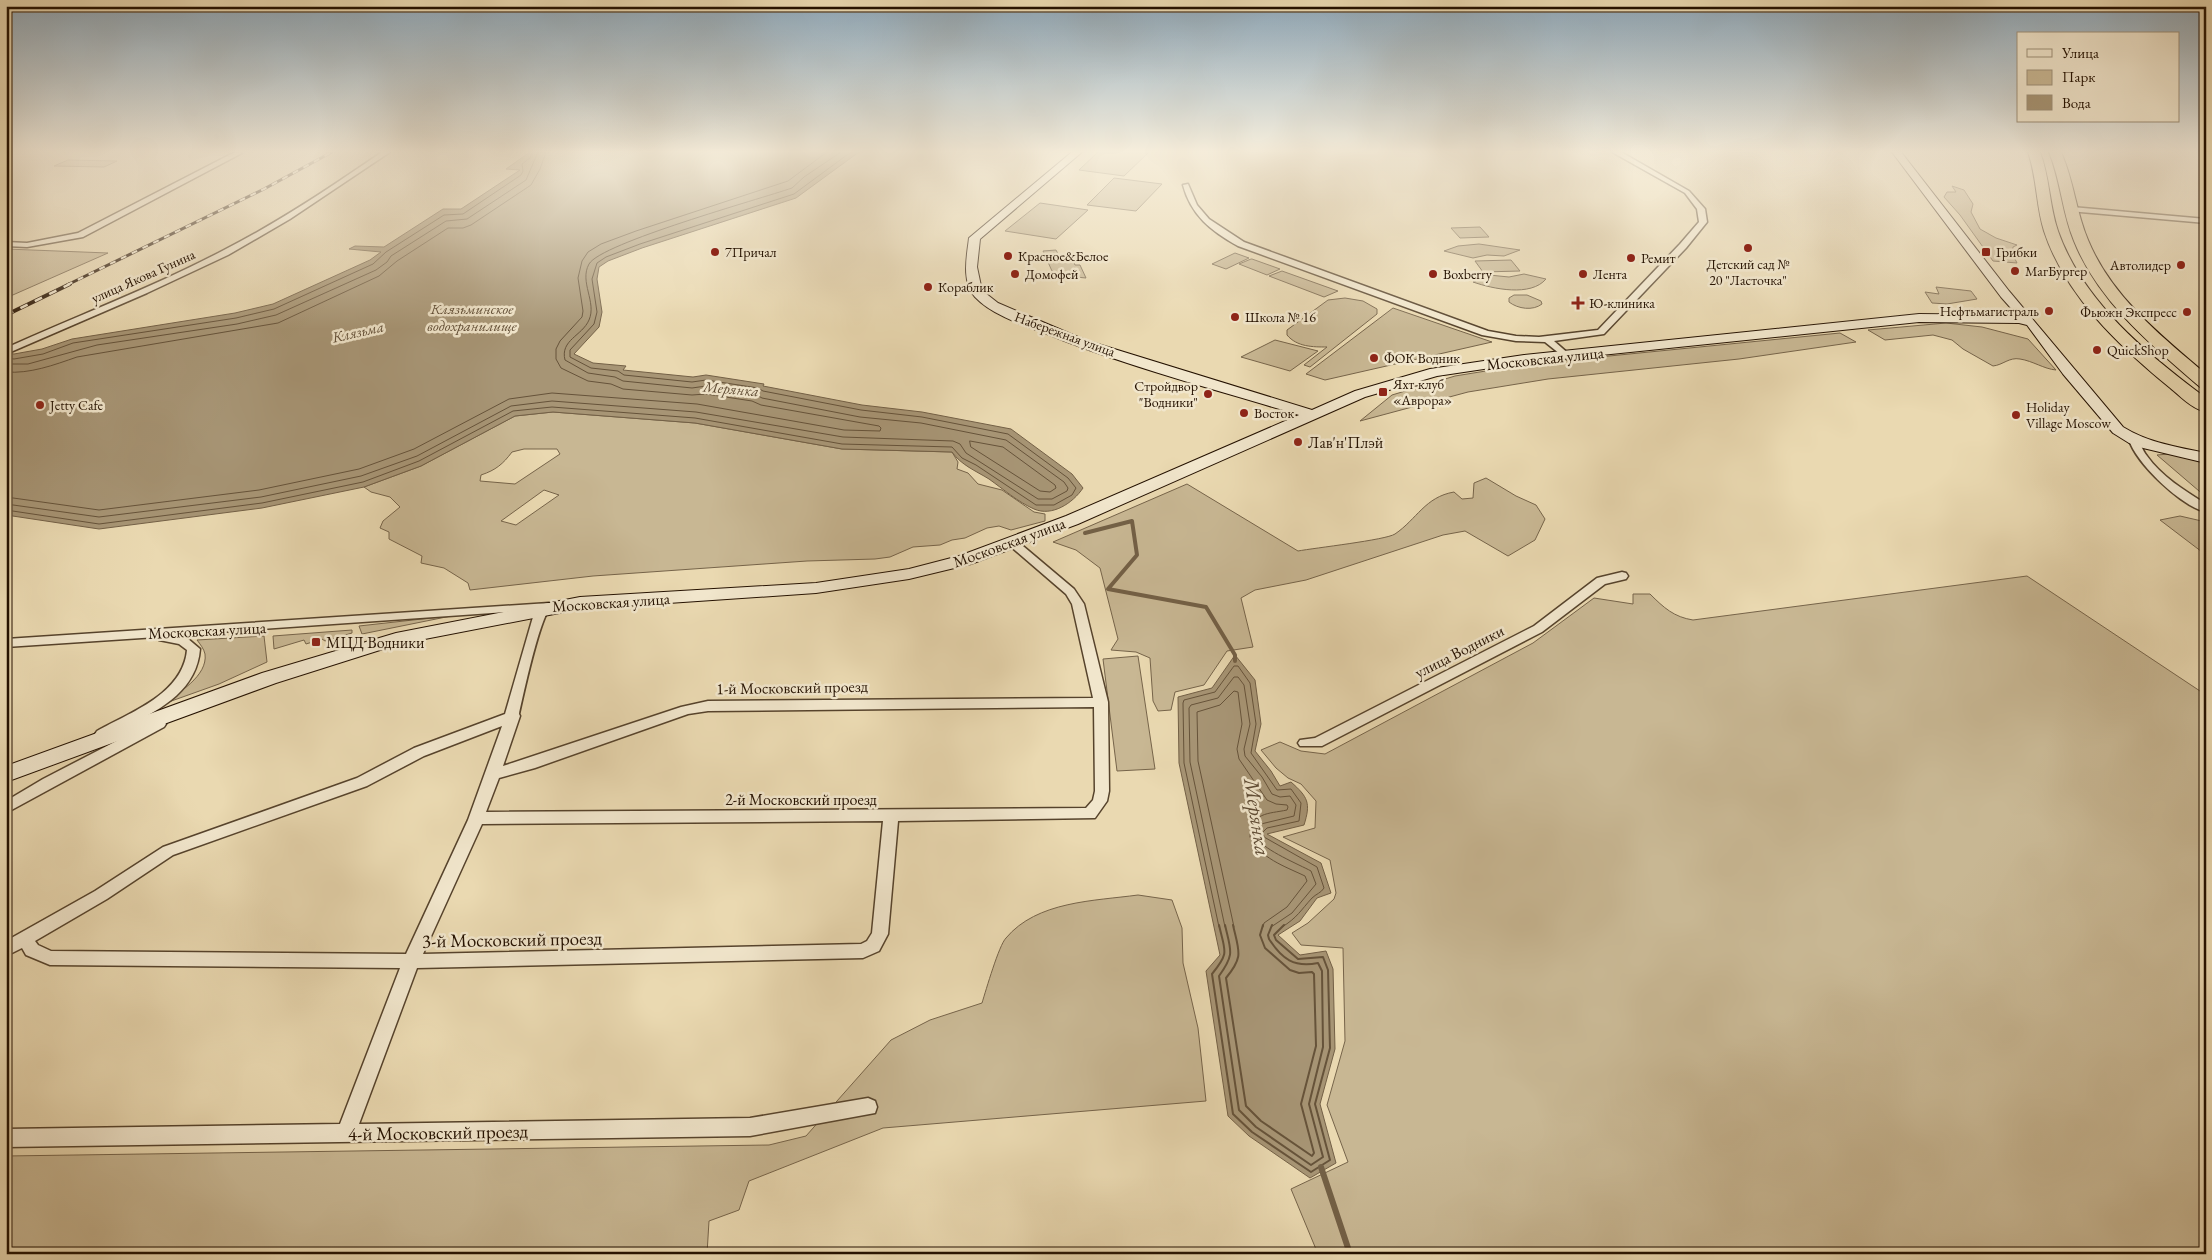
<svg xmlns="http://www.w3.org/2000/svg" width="2212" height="1260" font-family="'EB Garamond',serif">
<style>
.green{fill:#c8b793;stroke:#76644a;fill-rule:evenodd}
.water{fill:#a79575;stroke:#736046}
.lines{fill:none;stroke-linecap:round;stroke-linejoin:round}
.shore-far1{stroke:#66533a;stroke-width:1}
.shore{stroke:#66533a;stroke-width:2}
.stream-far1{stroke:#736046;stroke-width:4}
.stream{stroke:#736046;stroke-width:6}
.street-casing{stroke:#56432c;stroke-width:3}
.secondary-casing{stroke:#241100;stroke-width:2}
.highway-casing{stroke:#241100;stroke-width:2}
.street{fill:#f1e6cc;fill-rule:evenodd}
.secondary{fill:#f1e6cc;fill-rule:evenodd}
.highway{fill:#ead9b1;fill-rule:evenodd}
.rail-far1-casing{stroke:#241100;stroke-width:3}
.rail-casing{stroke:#241100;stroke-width:4}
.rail-far1{stroke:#f1e6cc;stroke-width:2;stroke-dasharray:6;stroke-linecap:butt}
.rail{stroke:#f1e6cc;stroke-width:2.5;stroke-dasharray:8;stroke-linecap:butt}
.poi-dot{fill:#8f2418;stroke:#f1e6cc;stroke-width:2}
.labels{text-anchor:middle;stroke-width:5;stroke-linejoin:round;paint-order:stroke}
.far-poi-label{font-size:14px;fill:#241100;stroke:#f1e6cc;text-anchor:start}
.far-street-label{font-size:14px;fill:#241100;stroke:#f1e6cc}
.far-water-label{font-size:15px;font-style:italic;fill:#5f4c35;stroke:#f1e6cc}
.street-label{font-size:16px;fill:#241100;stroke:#f1e6cc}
.poi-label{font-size:16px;fill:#241100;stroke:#f1e6cc;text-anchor:start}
.near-street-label{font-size:19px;fill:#241100;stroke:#f1e6cc}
.near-water-label{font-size:21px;font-style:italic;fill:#5f4c35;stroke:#f1e6cc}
</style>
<rect width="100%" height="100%" fill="#ead9b1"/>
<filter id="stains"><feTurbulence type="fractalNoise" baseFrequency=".004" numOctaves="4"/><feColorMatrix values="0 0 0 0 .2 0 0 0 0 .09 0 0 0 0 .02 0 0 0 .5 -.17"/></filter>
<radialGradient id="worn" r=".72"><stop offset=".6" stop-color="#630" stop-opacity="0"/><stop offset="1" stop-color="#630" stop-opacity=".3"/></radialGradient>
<g class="green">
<polygon points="1098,152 1149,152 1124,176 1079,170"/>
<polygon points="68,160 117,161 104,167 54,166"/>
<polygon points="1114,178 1162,184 1136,211 1087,205"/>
<polygon points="1952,186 1964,190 1973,204 1971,212 1980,229 1996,238 2017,245 2013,247 2012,253 2017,263 1993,261 1960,215 1944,197 1947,192 1956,192"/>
<polygon points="1040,203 1088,210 1056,239 1005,231"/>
<polygon points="1480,227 1489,237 1460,238 1451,228"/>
<polygon points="1479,244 1520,250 1504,256 1487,255 1473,258 1444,251 1458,246"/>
<polygon points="6,249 108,253 6,298"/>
<polygon points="1056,250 1061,260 1072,259 1075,265 1080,265 1086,278 1065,276 1052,271 1043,251"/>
<polygon points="1235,253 1249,258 1226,269 1212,264"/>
<polygon points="1251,259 1252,259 1280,269 1267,275 1239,264"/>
<polygon points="1511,260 1520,271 1483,272 1475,261"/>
<polygon points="1282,271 1338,291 1324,297 1269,276"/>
<path d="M1524 274 1546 279C1531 297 1493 289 1473 282L1489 275 1509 277Z"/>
<polygon points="1936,287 1971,291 1977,299 1947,304 1932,303 1925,292 1939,294"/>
<path d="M1514 295H1527L1541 301 1542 304C1533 311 1518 309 1509 302V298Z"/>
<path d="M1345 298 1363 301 1377 309V314L1310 367 1304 365 1327 347C1313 347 1297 347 1287 335V330L1328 300Z"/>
<polygon points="1393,308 1492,342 1325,380 1306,374"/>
<path d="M1946 323 1982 327 2028 339 2056 370C2044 369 2033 361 2020 359 2009 357 2003 365 1993 366L1963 349 1952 340 1933 335 1885 340 1868 330Z"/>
<polygon points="1840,333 1856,342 1739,359 1548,379 1468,392 1360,421 1392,395 1455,376 1529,364"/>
<polygon points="1275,340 1318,351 1290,371 1241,357"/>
<path d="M553 412 695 423 842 449 952 452 958 462 957 469 968 473 978 484 1002 490 1034 512 1045 514V521L1011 530 999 526 987 528 965 538 952 540 940 545 913 547 890 557 875 559 807 561 593 576 470 590 468 583 444 568 421 563 422 556 389 539V532L380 528 383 521 400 507 390 497 371 492 364 487 421 466 515 416ZM524 449H557L560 454 515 484 480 481 481 475C496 470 503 464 512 452ZM544 490 559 495 516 525 501 521Z"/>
<polygon points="2169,454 2206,463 2206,497 2157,455"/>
<path d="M1486 478 1516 496 1536 505 1545 519 1535 540 1508 556 1465 531 1443 535 1306 580 1255 590 1241 598 1253 647 1227 651 1204 685 1175 692 1171 710 1158 711 1153 701 1150 658 1136 652 1111 650 1118 639 1100 568 1076 550 1053 542 1187 484 1298 551C1314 548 1386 540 1395 534 1417 519 1425 497 1454 492L1462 499 1473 498 1474 483Z"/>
<polygon points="2180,516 2206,522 2206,555 2160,520"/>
<path d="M2027 576 2206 695V1254H1318L1291 1189 1348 1162 1327 1105 1345 1041 1343 948 1301 945 1292 933 1308 923 1334 899 1336 893 1330 860 1283 837 1315 828 1316 801 1301 784 1288 778 1276 768 1261 750 1280 742 1301 751 1325 754 1533 643 1594 598 1633 604V594H1650C1664 608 1674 617 1693 620Z"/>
<polygon points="451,616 362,634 359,626 449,616"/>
<polygon points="352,630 352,633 325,641 322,639 306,644 304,640 274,649 273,636"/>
<path d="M264 636 267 662 219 684 163 704C178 693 208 676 205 654 204 649 200 644 197 640Z"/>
<polygon points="1138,656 1155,769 1117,771 1103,659"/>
<path d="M1138 895 1172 900 1182 928 1183 963 1198 1028 1206 1101 883 1128 749 1181 739 1210 709 1221 707 1254H6V1156L769 1145 806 1136 891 1040 930 1020 982 1003C986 990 999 945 1006 938 1037 901 1094 901 1138 895Z"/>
</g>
<g class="water">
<path d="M530 152H859L796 198 642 248 608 261 599 267 597 279 602 312 599 327 574 354 593 363 626 366 623 370 693 377 706 375 764 384 763 386 862 405 922 412 1011 429 1072 474 1083 488C1073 503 1052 517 1034 509 1018 502 1003 489 989 479 976 471 961 465 952 452L842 449 695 423 553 412 515 416 421 466 364 487 262 508 99 529 6 515V353L14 354 42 349 72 339 235 313 273 304 370 260 381 252 349 249 355 246 384 247 443 209H461L520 170 506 169Z"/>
<path d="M1235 655 1255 680 1261 724 1255 751 1271 771 1280 786 1291 782C1308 797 1311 803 1304 825L1267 834 1321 863 1331 893 1317 898 1300 921 1278 935 1300 955 1326 951 1333 969 1335 1049 1320 1104 1336 1163 1310 1178 1249 1136 1228 1116 1206 971 1220 955 1179 763 1178 697 1212 688Z"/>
</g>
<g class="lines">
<g class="shore-far1">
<polyline points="6,358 14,359 43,354 73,343 236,318 274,309 373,264 386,252 444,215 463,214 521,175 523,171 522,164 530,158 532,152"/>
<polyline points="6,364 28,364 97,345 237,324 276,315 376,270 387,262 391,256 446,221 467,219 526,180 538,152"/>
<path d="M6 372C30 374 54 365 77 357L278 323 379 276 397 261 448 228H463L471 225 531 185 540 169 546 152"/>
<polygon points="970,441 1003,447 1055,485 1056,488 1050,492 1040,491 971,447"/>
<polyline points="6,497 99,510 259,490 359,469 414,449 509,399 552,393 697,404 844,430 880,431 881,428 879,426 761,405 752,401 706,394 692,395 623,389 611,384 588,381 561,368 556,359 556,349 560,341 582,317 583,311 578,278 582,261 588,252 601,244 636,231 788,181 827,152"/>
<path d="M6 504 99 517 261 497 361 476 417 456 511 406 552 401 696 412 843 437 953 441 960 444 966 453 1038 499H1052L1067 491 1068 488 1064 482 1006 440 921 423 860 417 762 398 755 394 706 386 692 388 623 381 615 377 588 373 565 360C560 340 582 336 589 320 597 302 579 282 589 264 601 243 760 199 792 188L804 177 841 152"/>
<polyline points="6,510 99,524 262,503 363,482 419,461 513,411 552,407 695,418 842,444 952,447 962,458 976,465 1036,505 1054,505 1072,495 1076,488 1068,478 1008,434 922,417 861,410 763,391 758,388 706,380 692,382 624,375 618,371 591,368 570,357 570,350 594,324 597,312 592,279 597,263 606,257 640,244 794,194 851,152"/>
<path d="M1219 927 1184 763 1183 703 1184 700 1215 692 1234 666H1238L1250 683 1256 724 1251 753 1277 790 1291 789 1301 803 1299 821 1267 828 1263 832 1264 837 1317 867 1324 888C1321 893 1316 894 1312 898 1301 910 1297 918 1282 927"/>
<path d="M1225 927 1190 762 1189 708 1191 705 1218 698 1234 677H1238L1244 685 1250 724 1244 749 1245 756 1262 777 1272 794 1280 797 1290 796 1296 805 1294 816 1261 824C1258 829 1256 834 1258 839 1264 850 1300 865 1311 871L1316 884 1292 913 1271 927"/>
<path d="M1234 927 1198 761 1197 712 1220 705 1234 691 1238 692 1242 724 1237 749 1239 759 1267 800 1276 804 1287 805 1288 807 1287 810C1268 814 1251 812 1250 837 1260 858 1284 866 1305 876L1307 881 1287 907 1264 923 1263 927"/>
</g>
<g class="shore">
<path d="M1219 925C1225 952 1230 952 1212 974L1233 1114 1252 1132 1311 1172 1330 1160 1315 1104 1330 1048 1328 970 1323 957 1298 959 1276 940 1274 935 1284 925"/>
<path d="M1225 925C1231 951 1235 954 1219 976L1239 1110 1256 1127 1311 1165 1323 1157 1309 1104 1323 1047 1322 971 1318 963C1294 968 1282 959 1269 939L1268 935 1272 925"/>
<path d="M1233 925C1239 952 1244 956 1226 978L1246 1106 1261 1121 1312 1156 1314 1153 1301 1104 1316 1046 1314 974 1312 972 1299 973 1290 970 1265 948 1260 935 1263 925"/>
</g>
<polyline class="stream-far1" points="1085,533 1132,521 1137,555 1108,589 1206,607 1235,655 1235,661"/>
<polyline class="stream" points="1321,1167 1350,1254"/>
<defs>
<g id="street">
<polygon points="235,152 242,153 83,237 27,247 6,246 6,242 27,243 78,233"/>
<path d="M382 152H390L290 219 228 255 147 293 6 354V348C79 315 154 287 224 250 279 222 331 187 382 152Z"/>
<path d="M1612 152H1621L1689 191 1705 209 1707 222 1686 248 1604 334 1554 341 1570 355 1565 358 1545 342 1516 341 1482 335 1238 246C1211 231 1191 215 1183 185L1188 184 1197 205 1209 219 1244 242 1488 331 1516 336 1539 337 1598 330 1680 244 1699 222 1697 209 1685 193Z"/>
<polygon points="2072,207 2206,219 2206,223 2069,211 2069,207"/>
<path d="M2134 437 2138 438C2141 444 2142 450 2147 456 2161 476 2185 491 2206 504V512C2181 506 2137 464 2129 440Z"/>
<path d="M1013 540 1017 541 1074 589 1084 604 1108 702 1109 791 1107 801 1095 818 898 821 888 934 879 951 863 958 417 968 359 1124 750 1118 868 1098 875 1101 877 1107 875 1113 750 1136 6 1147V1129L340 1124 400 968 50 965 26 955 22 948 6 956V941L95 891 163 847 357 778 414 748 505 714 535 610 175 635 187 638 200 649C197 689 163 708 130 725 121 730 112 736 102 739L97 737 95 734 97 731C131 712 183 694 187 650L179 644 159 640 157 637 6 647V639L549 603 551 606C539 620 524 692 519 714L520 716 503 766 681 707 708 701 1093 698 1072 604 1066 594 1009 545 1007 543ZM1094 707 1095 791 1093 800 1086 808 486 812 499 778 535 768 688 714 708 711ZM502 726 468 820 406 954 51 951 38 945 35 941 107 899 173 855 367 786 424 756ZM883 821 872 933 867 941 861 944 423 954 482 824Z"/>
<polygon points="1622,572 1626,573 1628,576 1626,579 1605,584 1542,632 1322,746 1300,746 1298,743 1300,740 1315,738 1534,626 1597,578"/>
<polygon points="159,719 164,721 166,724 164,727 6,813 6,801 43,779"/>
</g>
<path id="secondary" d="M1072 152H1082L980 239 977 267 981 286 984 292 998 303 1085 340 1312 410 1355 391 1430 369 1524 355 1919 314 2017 315 2001 297 1892 152H1901L2009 291 2123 427C2149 443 2177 447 2206 453V463L2143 448 2129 443 2113 433 2063 374 2027 325 2019 323 1919 322 1524 363 1437 376 1365 397 1078 524 971 564 909 579 816 593 580 609 399 644 276 683 6 782V766L262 673 396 633 580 597 816 583 909 569 959 556 1066 516 1299 415C1214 389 1125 366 1042 332 1020 324 991 314 975 297 961 281 967 256 969 238Z"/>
<g id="highway">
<path d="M2028 152H2040C2050 178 2049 205 2058 231 2083 302 2147 354 2206 398V412C2192 409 2179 395 2169 387 2118 345 2065 295 2044 231 2036 205 2037 178 2028 152Z"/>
<path d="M2049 152H2061C2074 181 2076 212 2088 240 2111 296 2161 336 2206 374V388L2200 387C2151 345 2098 301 2074 241 2062 212 2061 181 2049 152Z"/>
</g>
</defs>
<use href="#street" class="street-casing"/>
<use href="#secondary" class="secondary-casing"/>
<use href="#highway" class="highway-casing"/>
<use href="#street" class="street"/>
<use href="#secondary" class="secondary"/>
<use href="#highway" class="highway"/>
<defs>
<polyline id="rail-far1" points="67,285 264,189 332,152"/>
<polyline id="rail" points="6,315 70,284"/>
</defs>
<use href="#rail-far1" class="rail-far1-casing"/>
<use href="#rail" class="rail-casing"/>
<use href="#rail-far1" class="rail-far1"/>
<use href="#rail" class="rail"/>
</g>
<linearGradient id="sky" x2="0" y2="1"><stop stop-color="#8ea8ba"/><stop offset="0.46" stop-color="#f6eedc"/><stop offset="1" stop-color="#f6eedc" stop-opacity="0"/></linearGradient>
<rect width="2212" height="329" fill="url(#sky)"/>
<g class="poi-dot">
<circle cx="1748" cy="248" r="5"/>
<circle cx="715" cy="252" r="5"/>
<rect x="1981" y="247" width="10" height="10" rx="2.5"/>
<circle cx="1008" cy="256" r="5"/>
<circle cx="1631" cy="258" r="5"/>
<circle cx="2181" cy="265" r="5"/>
<circle cx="2015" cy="271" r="5"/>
<circle cx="1015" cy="274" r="5"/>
<circle cx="1433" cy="274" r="5"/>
<circle cx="1583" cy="274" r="5"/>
<circle cx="928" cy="287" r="5"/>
<path d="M1575.5 295.5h5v5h5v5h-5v5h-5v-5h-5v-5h5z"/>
<circle cx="2049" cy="311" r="5"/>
<circle cx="2187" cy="312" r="5"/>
<circle cx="1235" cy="317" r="5"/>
<circle cx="2097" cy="350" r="5"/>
<circle cx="1374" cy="358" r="5"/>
<rect x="1378" y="387" width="10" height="10" rx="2.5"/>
<circle cx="1208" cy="394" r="5"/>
<circle cx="40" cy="405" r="5"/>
<circle cx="1244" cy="413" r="5"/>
<circle cx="2016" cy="415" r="5"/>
<circle cx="1298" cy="442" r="5"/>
<rect x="311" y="637" width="10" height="10" rx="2.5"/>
</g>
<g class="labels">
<g class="far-poi-label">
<text x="725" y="257">7Причал</text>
<text x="1996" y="257">Грибки</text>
<text x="1018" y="261">Красное&amp;Белое</text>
<text x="1641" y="263">Ремит</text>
<text x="1748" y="269" text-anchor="middle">Детский сад №<tspan x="1748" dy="16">20 "Ласточка"</tspan></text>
<text x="2171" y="270" text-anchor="end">Автолидер</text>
<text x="2025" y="276">МагБургер</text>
<text x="1025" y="279">Домофей</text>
<text x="1443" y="279">Boxberry</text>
<text x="1593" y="279">Лента</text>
<text x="938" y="292">Кораблик</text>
<text x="1589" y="308">Ю-клиника</text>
<text x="2039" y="316" text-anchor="end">Нефтьмагистраль</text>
<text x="2177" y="317" text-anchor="end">Фьюжн Экспресс</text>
<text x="1245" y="322">Школа № 16</text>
<text x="2107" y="355">QuickShop</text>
<text x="1384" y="363">ФОК Водник</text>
<text x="1393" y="389">Яхт-клуб<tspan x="1393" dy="16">«Аврора»</tspan></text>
<text x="1198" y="391" text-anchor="end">Стройдвор<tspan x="1198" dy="16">"Водники"</tspan></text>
<text x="50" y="410">Jetty Cafe</text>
<text x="2026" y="412">Holiday<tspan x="2026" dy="16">Village Moscow</tspan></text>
<text x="1254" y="418">Восток</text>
</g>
<g class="far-street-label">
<text transform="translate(143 276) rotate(-24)" y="5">улица Якова Гунина</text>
<text transform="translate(1065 334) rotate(20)" y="5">Набережная улица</text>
</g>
<g class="far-water-label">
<text x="472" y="314">Клязьминское<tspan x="472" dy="17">водохранилище</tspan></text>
<text transform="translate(358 332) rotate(-13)" y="5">Клязьма</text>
<text transform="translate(731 389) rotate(5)" y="5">Мерянка</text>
</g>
<g class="street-label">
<text transform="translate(1545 358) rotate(-6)" y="6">Московская улица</text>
<text transform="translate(1009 542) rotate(-20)" y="6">Московская улица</text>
<text transform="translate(611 602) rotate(-4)" y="6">Московская улица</text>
<text transform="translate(207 630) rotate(-3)" y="6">Московская улица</text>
<text transform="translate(1459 651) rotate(-27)" y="6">улица Водники</text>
<text transform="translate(792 687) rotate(-1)" y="6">1-й Московский проезд</text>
<text x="801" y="805">2-й Московский проезд</text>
</g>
<g class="poi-label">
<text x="1308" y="448">Лав'н'Плэй</text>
<text x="326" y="648">МЦД Водники</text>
</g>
<g class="near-street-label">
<text transform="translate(512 939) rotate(-1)" y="7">3-й Московский проезд</text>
<text transform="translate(438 1132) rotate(-1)" y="7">4-й Московский проезд</text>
</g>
<g class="near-water-label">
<text transform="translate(1257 817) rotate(81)" y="7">Мерянка</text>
</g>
</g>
<rect width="2212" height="1260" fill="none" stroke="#ead9b1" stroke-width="25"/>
<rect x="8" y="8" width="2197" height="1245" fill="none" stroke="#241100" stroke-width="2.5"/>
<rect x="12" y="12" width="2187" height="1235" fill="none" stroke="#241100"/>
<rect x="2017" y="32" width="162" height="90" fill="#f1e6cc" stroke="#9f917a"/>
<rect x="2027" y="49" width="25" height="8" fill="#f1e6cc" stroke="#9f917a"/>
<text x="2062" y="58" font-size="15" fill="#241100">Улица</text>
<rect x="2027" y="70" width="25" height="15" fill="#c8b793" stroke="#9f917a"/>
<text x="2062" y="82" font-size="15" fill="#241100">Парк</text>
<rect x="2027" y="95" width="25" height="15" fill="#a79575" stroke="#9f917a"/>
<text x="2062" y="108" font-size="15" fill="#241100">Вода</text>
<rect width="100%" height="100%" filter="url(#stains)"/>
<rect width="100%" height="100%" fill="url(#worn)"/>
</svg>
